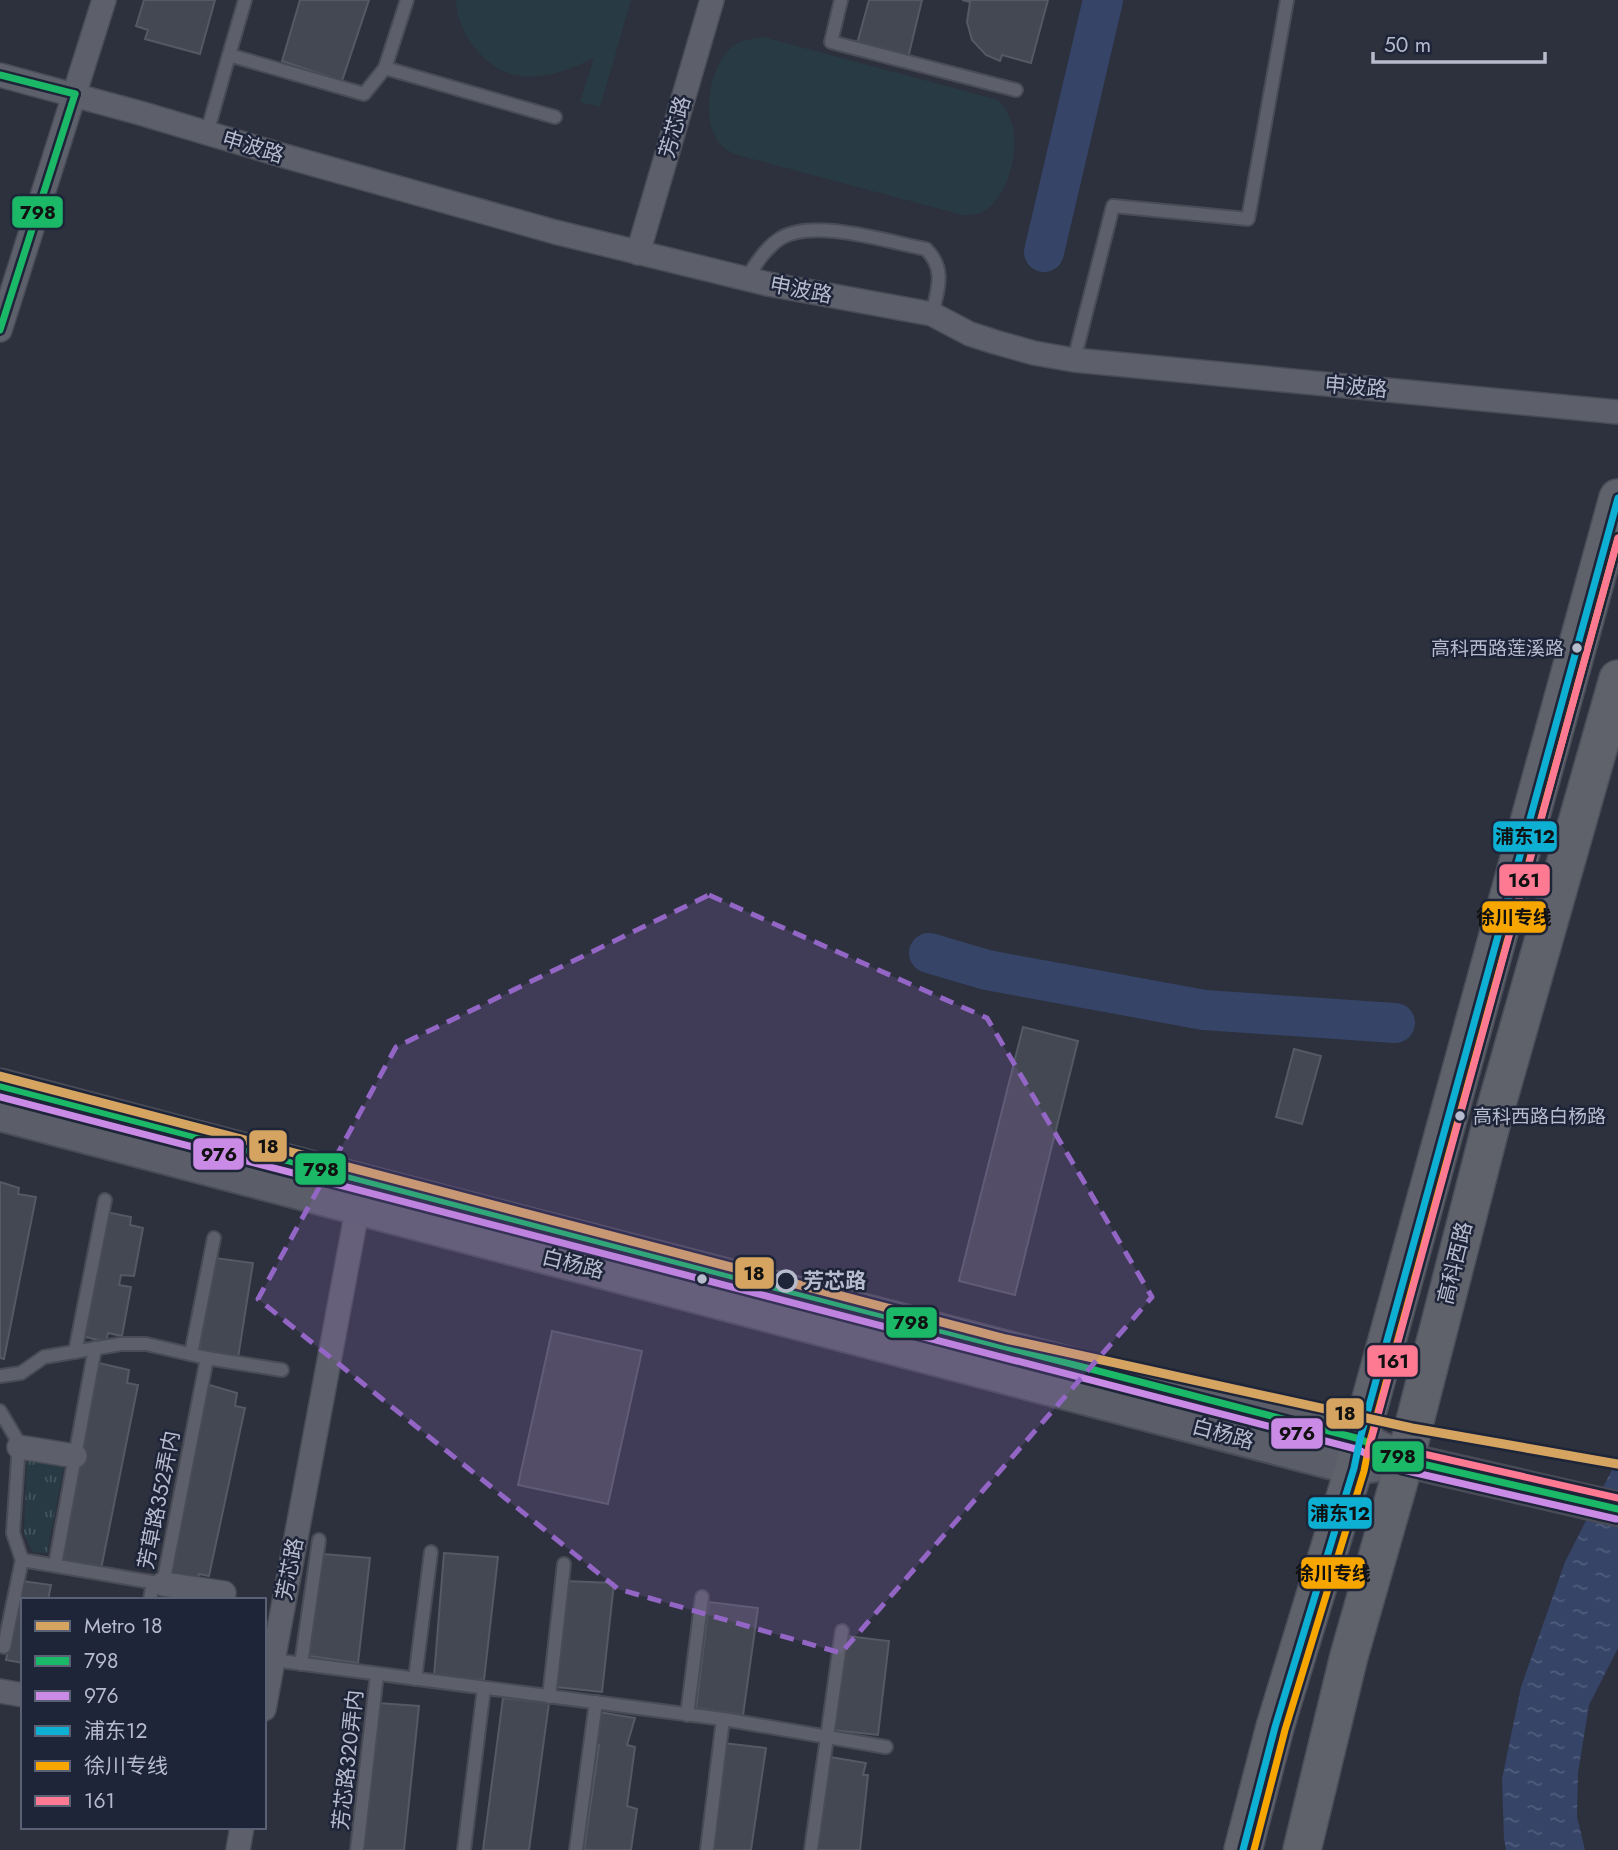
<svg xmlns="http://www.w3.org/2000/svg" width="1618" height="1850" font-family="Jost,'Noto Sans SC',sans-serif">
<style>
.grass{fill:url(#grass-tufts)}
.pitch{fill:#283b44}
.water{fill:url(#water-ripples)}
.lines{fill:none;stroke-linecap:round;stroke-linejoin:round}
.river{stroke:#364468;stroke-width:40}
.building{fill:#444852;stroke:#545964;stroke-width:2}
.service-casing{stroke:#494c56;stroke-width:16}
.minor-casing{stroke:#494c56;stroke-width:26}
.secondary-casing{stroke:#494c56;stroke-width:37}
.primary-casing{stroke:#4a4e59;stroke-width:40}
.service{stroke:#5d606a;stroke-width:12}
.minor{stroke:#5d606a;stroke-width:23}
.secondary{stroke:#5b5e69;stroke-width:33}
.primary{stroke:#5f626b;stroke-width:37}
.bus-1-casing{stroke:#1e2539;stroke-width:12}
.bus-2-casing{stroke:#1e2539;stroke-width:12}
.bus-3-casing{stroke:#1e2539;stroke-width:12}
.bus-4-casing{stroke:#1e2539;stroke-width:12}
.bus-5-casing{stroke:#1e2539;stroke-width:12}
.bus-1{stroke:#1ab867;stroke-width:7}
.bus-2{stroke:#ca8be6;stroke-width:7}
.bus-3{stroke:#0dafd3;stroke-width:7}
.bus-4{stroke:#f7a600;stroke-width:7}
.bus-5{stroke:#fe7a93;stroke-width:7}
.metro-1-casing{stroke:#1e2539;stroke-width:14}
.metro-1{stroke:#d6a461;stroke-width:9}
.marked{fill:#9366c5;fill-opacity:0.2;stroke:#9366c5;stroke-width:5;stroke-dasharray:14 9;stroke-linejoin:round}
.bus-dot{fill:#b7bccd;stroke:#1e2539;stroke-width:2.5}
.stop-dot{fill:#1e2539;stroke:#b7bccd;stroke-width:3.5}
.labels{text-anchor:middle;stroke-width:5;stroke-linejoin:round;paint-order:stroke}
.bus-label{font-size:19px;fill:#b7bccd;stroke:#1e2539;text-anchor:end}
.street-label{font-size:21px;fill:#b7bccd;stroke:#1e2539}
.stop-label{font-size:21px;font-weight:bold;fill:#b7bccd;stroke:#1e2539;text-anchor:start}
.line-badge{stroke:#1e2539;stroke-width:2.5}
.pale-badge-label{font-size:19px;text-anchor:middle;font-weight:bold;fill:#111}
</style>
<defs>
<pattern id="grass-tufts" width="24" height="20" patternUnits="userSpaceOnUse" patternTransform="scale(1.75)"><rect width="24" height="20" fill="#283b44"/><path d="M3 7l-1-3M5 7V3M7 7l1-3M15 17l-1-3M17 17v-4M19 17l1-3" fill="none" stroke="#45555e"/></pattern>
<pattern id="water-ripples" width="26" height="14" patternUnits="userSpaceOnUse" patternTransform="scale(1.75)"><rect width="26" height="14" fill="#364468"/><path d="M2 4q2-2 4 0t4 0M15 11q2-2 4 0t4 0" fill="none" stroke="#515d7c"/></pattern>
</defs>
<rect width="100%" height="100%" fill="#2c313d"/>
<polygon class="grass" points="27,1458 64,1466 47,1553 33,1552 24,1534"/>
<g class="pitch">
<path d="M456 0H631L600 107 580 102 594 58C553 78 509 90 476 49 464 34 457 19 456 0Z"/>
<path d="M763 37 998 100C1001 104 1006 109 1008 114 1023 141 1010 200 980 213 975 215 968 215 963 215L734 154C729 151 724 148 720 144 700 121 709 66 732 47 740 40 752 39 763 37Z"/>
</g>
<polygon class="water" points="1618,1458 1618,1648 1589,1705 1578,1773 1577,1817 1585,1850 1506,1850 1504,1839 1502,1779 1521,1687 1565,1562"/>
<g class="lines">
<g class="river">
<polyline points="1044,252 1103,0"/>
<polyline points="929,953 987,970 1204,1010 1395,1023"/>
</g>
</g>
<g class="building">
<polygon points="144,0 215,0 200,54 145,39 148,30 136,26"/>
<polygon points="300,0 369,0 342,81 282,61"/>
<polygon points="869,0 922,0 908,58 857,44"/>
<polygon points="962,0 1048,0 1031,63 1002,55 1000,61 986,55 972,40 967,22 970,2"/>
<polygon points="1023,1027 1078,1041 1015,1295 959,1281"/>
<polygon points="1294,1049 1321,1056 1302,1124 1276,1117"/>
<polygon points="0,1182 19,1188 18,1194 36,1197 4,1359 0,1358"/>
<polygon points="106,1212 131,1217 130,1225 143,1228 134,1276 121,1275 119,1285 131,1287 122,1336 108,1333 106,1342 82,1336"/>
<polygon points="215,1258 253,1263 238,1358 199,1351"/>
<polygon points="552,1331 642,1351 608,1504 518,1485"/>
<polygon points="99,1363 129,1370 127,1383 138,1385 101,1569 61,1560"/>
<polygon points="206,1384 237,1393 235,1406 245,1408 209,1576 199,1574 197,1584 168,1578"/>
<polygon points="444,1553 498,1557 484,1680 434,1676"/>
<polygon points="323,1554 370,1558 358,1663 309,1656"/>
<polygon points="22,1581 51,1585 48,1600 23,1600 23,1663 6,1660"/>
<polygon points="566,1581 614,1583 602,1692 556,1687"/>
<polygon points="709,1602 758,1608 743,1715 696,1708"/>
<polygon points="847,1636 889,1641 878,1735 833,1730"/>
<polygon points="503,1698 549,1703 529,1850 483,1850"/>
<polygon points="378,1703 419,1706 404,1850 362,1850"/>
<polygon points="599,1712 635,1718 627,1745 635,1747 627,1806 637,1809 631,1850 584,1850 599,1745 591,1743"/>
<polygon points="723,1743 766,1748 751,1850 709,1850"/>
<polygon points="830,1757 866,1763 863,1775 868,1775 860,1850 817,1850"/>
</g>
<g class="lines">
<defs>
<g id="service">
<polyline points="841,0 831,42 1016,90"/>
<polyline points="229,55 245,0"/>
<polyline points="385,68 407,0"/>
<polyline points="207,133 229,55 364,94 385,68 555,117"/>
<path d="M746 279C756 264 766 247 781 238 814 218 889 242 926 249 946 269 938 289 932 314"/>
<polyline points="1074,360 1113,206 1248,219 1287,0"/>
<polyline points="75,1352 105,1200"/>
<polyline points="191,1354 214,1238"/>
<polyline points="207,1358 282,1370"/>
<polyline points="0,1376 21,1373 44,1357 121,1344 146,1344 207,1358 163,1584 22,1560 13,1533 19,1443 0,1411"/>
<polyline points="55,1565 95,1348"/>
<polyline points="150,1600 153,1582"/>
<polyline points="4,1647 22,1560"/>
<polyline points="273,1660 723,1719 886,1747"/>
<polyline points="301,1664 319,1540"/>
<polyline points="415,1679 431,1552"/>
<polyline points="549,1697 564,1564"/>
<polyline points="687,1715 702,1597"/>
<polyline points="357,1850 377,1674"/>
<polyline points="464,1850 484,1688"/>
<polyline points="576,1850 596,1702"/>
<polyline points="707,1850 723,1719"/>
<polyline points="811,1850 842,1631"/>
</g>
<g id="minor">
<polyline points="0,75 140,113 281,155 555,232 768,284 932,314 970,334 995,342 1034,353 1074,360 1618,412"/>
<polyline points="638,253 712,0"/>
<polyline points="0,330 104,0"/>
<polyline points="19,1447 75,1456"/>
<polyline points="163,1584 224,1593"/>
<polyline points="0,1691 23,1695"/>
<polyline points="264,1709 360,1195"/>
<polyline points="238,1850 242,1827"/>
</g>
<g id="secondary">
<polyline points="0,1086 414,1195 1360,1439 1405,1460 1618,1509"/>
<polyline points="0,1114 1354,1468 1380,1464"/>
</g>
<g id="primary">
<polyline points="1243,1850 1275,1727 1354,1468 1360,1439 1618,498"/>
<polyline points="1302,1850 1349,1656 1405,1460 1491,1125 1618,679"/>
</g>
</defs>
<use href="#service" class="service-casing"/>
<use href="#minor" class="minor-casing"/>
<use href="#secondary" class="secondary-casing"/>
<use href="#primary" class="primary-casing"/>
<use href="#service" class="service"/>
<use href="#minor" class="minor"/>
<use href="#secondary" class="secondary"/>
<use href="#primary" class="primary"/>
<defs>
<g id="bus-1">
<polyline points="0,75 75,94"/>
<polyline points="0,330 75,94"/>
<polyline points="0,1086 1360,1439 1405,1460 1618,1509"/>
</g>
<polyline id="bus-2" points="0,1097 1356,1449 1403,1470 1616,1519"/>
<polyline id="bus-3" points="1243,1850 1275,1727 1354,1468 1360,1439 1618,498"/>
<polyline id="bus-4" points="1254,1850 1285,1730 1364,1471 1370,1441 1618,538"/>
<polyline id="bus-5" points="1618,538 1367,1455 1406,1450 1618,1498"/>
</defs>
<use href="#bus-1" class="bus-1-casing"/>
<use href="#bus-2" class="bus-2-casing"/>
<use href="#bus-3" class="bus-3-casing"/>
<use href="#bus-4" class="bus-4-casing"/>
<use href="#bus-5" class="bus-5-casing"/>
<use href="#bus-1" class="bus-1"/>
<use href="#bus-2" class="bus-2"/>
<use href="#bus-3" class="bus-3"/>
<use href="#bus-4" class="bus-4"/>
<use href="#bus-5" class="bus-5"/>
<defs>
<polyline id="metro-1" points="0,1076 1006,1339 1412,1428 1618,1464"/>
</defs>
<use href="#metro-1" class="metro-1-casing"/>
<use href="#metro-1" class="metro-1"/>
</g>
<path class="marked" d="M709 895 987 1018 1152 1297 841 1653 618 1589 258 1299 396 1047Z"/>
<g class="bus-dot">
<circle cx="1577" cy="648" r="6"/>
<circle cx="1460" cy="1116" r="6"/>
<circle cx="702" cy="1279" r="6"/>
</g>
<circle class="stop-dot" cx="786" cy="1281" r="10"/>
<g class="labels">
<g class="bus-label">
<text x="1564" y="655">高科西路莲溪路</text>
<text x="1473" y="1123" text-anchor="start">高科西路白杨路</text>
</g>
<g class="street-label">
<text transform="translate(675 127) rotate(-74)" y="7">芳芯路</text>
<text transform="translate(253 147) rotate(17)" y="7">申波路</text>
<text transform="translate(801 290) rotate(11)" y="7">申波路</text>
<text transform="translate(1356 387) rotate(5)" y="7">申波路</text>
<text transform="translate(1455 1263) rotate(-76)" y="7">高科西路</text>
<text transform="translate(573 1264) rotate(14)" y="7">白杨路</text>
<text transform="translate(1223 1434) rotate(15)" y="7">白杨路</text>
<text transform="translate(159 1500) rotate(-79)" y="7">芳草路352弄内</text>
<text transform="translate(290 1569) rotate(-79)" y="7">芳芯路</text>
<text transform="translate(348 1760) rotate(-84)" y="7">芳芯路320弄内</text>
</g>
<g class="stop-label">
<text x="803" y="1288">芳芯路</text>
</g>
</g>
<g class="line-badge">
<rect x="11" y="195" width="53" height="34" rx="7" fill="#1ab867"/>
<rect x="1492" y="820" width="66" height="33" rx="7" fill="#0dafd3"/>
<rect x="1498" y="863" width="53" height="34" rx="7" fill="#fe7a93"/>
<rect x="1481" y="900" width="66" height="34" rx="7" fill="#f7a600"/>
<rect x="248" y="1129" width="40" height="34" rx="7" fill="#d6a461"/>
<rect x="192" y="1137" width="53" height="34" rx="7" fill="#ca8be6"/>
<rect x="294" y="1152" width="53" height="34" rx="7" fill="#1ab867"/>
<rect x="734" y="1256" width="41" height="34" rx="7" fill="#d6a461"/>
<rect x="885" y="1306" width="53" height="33" rx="7" fill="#1ab867"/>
<rect x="1366" y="1344" width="53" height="34" rx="7" fill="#fe7a93"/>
<rect x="1325" y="1397" width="40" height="33" rx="7" fill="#d6a461"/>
<rect x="1270" y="1417" width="54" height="33" rx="7" fill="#ca8be6"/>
<rect x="1371" y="1440" width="54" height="33" rx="7" fill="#1ab867"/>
<rect x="1307" y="1496" width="66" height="34" rx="7" fill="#0dafd3"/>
<rect x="1300" y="1556" width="66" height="34" rx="7" fill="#f7a600"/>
</g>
<g class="pale-badge-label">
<text x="38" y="219">798</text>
<text x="1525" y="843">浦东12</text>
<text x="1524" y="887">161</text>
<text x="1514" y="924">徐川专线</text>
<text x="268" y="1153">18</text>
<text x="219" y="1161">976</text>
<text x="321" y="1176">798</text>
<text x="754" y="1280">18</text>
<text x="911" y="1329">798</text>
<text x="1393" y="1368">161</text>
<text x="1345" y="1420">18</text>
<text x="1297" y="1440">976</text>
<text x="1398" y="1463">798</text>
<text x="1340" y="1520">浦东12</text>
<text x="1333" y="1580">徐川专线</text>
</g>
<rect x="21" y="1598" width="245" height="231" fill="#1e2539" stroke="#5b6174" stroke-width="2"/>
<rect x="35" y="1621" width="35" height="10" fill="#d6a461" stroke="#5b6174" stroke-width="2"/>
<text x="84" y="1633" font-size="21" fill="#b7bccd">Metro 18</text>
<rect x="35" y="1656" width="35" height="10" fill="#1ab867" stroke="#5b6174" stroke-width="2"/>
<text x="84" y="1668" font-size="21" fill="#b7bccd">798</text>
<rect x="35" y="1691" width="35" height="10" fill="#ca8be6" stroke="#5b6174" stroke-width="2"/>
<text x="84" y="1703" font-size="21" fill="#b7bccd">976</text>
<rect x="35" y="1726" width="35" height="10" fill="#0dafd3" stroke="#5b6174" stroke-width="2"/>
<text x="84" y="1738" font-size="21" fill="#b7bccd">浦东12</text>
<rect x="35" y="1761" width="35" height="10" fill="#f7a600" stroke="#5b6174" stroke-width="2"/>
<text x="84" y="1773" font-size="21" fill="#b7bccd">徐川专线</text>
<rect x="35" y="1796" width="35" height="10" fill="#fe7a93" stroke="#5b6174" stroke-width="2"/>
<text x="84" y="1808" font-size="21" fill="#b7bccd">161</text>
<path d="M1373 52v10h172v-10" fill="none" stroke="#b7bccd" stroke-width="3.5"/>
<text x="1384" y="52" font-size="21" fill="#b7bccd" stroke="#1e2539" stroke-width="5" paint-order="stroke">50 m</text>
</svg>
